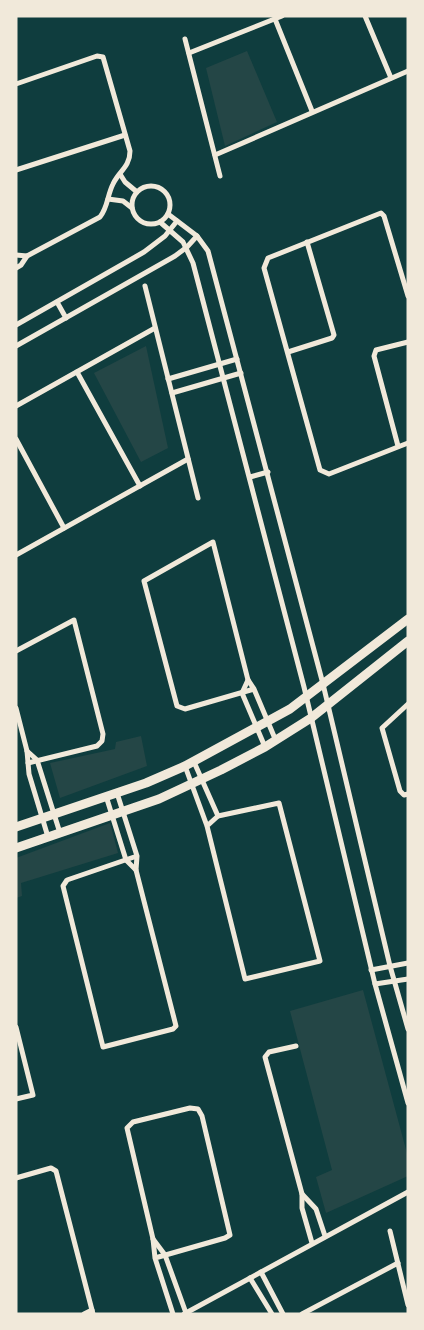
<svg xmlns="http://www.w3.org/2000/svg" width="424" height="1330" font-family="Lato,sans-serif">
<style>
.green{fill:#244646}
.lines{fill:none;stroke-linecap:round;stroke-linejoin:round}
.minor{stroke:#f1e9da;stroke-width:5}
.secondary{stroke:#f1e9da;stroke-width:9}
</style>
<rect width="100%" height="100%" fill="#0f3d3e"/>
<g class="green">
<polygon points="247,51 277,122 225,146 206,68"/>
<polygon points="146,346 168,448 141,462 94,373"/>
<polygon points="141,736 147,766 60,798 50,763 115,749 116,742"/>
<polygon points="110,823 118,853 21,883 22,896 16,898 16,858"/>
<polygon points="363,990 408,1157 408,1176 326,1213 316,1177 332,1170 290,1011"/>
</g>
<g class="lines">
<g class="minor">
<polyline points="365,16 391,78"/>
<polyline points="275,19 312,111"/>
<polyline points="185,39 220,176"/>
<polyline points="189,53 282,16"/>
<path d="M16 84 97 56 103 57 130 151C130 167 119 171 113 184 107 196 108 207 100 217L27 256 21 265 16 268"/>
<polyline points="215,155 408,71"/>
<polyline points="16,170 125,135"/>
<polyline points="120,174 125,182 137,192"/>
<circle cx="151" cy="205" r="19"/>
<polyline points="108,199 123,201 132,208"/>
<polyline points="168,214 197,236 208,251 323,684 390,966 408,1029"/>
<polyline points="160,222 183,242 193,263 304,687 375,984 408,1103"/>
<polyline points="16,255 27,256"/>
<polyline points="145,286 198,498"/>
<polyline points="408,296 384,216 381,213 268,258 264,268 320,470 329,474 408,443"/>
<polyline points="57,302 66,318"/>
<polyline points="16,325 144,252 165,236 177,221"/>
<polyline points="16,346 175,256 187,247 197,236"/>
<polyline points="288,352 332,338 334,335 307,242"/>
<polyline points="77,372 140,486"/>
<polyline points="168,379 237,359"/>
<polyline points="172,393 241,373"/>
<polyline points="16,406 155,328"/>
<polyline points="16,439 64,528"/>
<polyline points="398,446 374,356 376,350 408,342"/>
<polyline points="250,477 268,472"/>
<polyline points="16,555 188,459"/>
<polyline points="16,651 74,620 103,734 102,741 97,746 28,763"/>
<polyline points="248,680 242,693 265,747"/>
<polyline points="254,689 185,709 177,706 144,581 213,542 248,680 254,689 276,741"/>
<polyline points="408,704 382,728 400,791 404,795 408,794"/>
<polyline points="16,708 27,751 29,774 48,837"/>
<polyline points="27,751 37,760 60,833"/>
<polyline points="194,762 218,816"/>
<polyline points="185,766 207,826 245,979 320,961 279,803 218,816 207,826"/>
<polyline points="117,793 137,856 136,870 176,1026 173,1029 103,1047 63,886 67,880 137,856"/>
<polyline points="106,796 126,860 136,870"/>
<polyline points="371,970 408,963"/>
<polyline points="375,984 408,979"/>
<polyline points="16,1027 33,1095 16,1099"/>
<polyline points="296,1046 269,1052 265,1057 302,1194 302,1208 312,1243"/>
<polyline points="16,1178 51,1168 56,1171 93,1314"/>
<polyline points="302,1194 316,1209 325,1236"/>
<polyline points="390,1231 408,1305"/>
<polyline points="153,1239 165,1255 186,1313"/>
<polyline points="155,1258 225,1238 230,1235 202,1116 198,1109 190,1108 133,1122 127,1128 153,1239 155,1258 173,1314"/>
<polyline points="261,1272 283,1314"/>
<polyline points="250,1278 272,1314"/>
<polyline points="84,1314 92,1310"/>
<polyline points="184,1314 408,1192"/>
<polyline points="302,1314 398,1263"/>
</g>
<g class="secondary">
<polyline points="16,827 146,783 185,766 290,709 408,619"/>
<polyline points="16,848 159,799 221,770 265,747 311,718 408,641"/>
</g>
</g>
<rect width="424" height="1330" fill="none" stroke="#f1e9da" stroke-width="35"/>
</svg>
